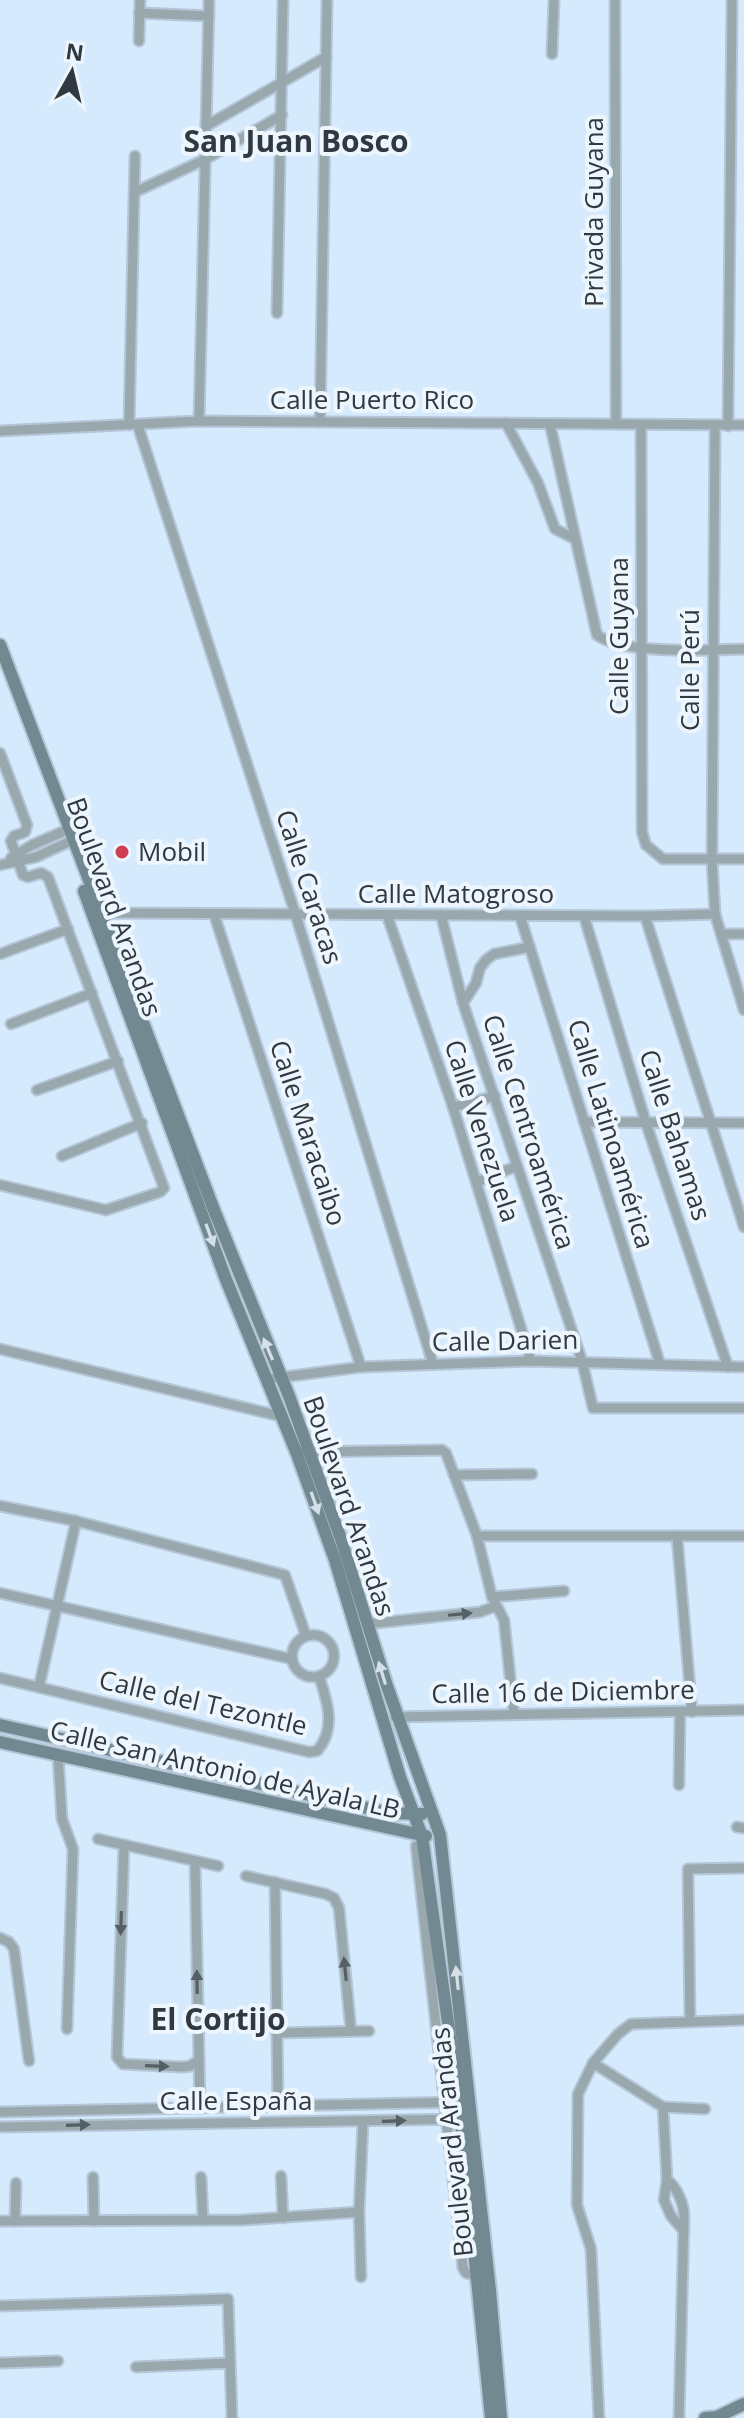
<svg xmlns="http://www.w3.org/2000/svg" width="744" height="2418" font-family="'Open Sans',sans-serif">
<style>
.lines{fill:none;stroke-linecap:round;stroke-linejoin:round}
.street-casing{stroke:#b4c6d7;stroke-width:13}
.secondary-casing{stroke:#b4c6d7;stroke-width:16}
.street{stroke:#99a8ad;stroke-width:9}
.secondary{stroke:#738991;stroke-width:12}
.oneway{fill:#d5dfe7}
.oneway2{fill:#555f66}
.poi-dot{fill:#cd3d53;stroke:#edf5fd;stroke-width:3}
.labels{text-anchor:middle;stroke-width:8;stroke-linejoin:round;paint-order:stroke}
.street-label{font-size:26px;fill:#303840;stroke:#edf5fd}
.poi-label{font-size:26px;fill:#303840;stroke:#edf5fd;text-anchor:start}
.quarter-label{font-size:30px;font-weight:bold;fill:#303840;stroke:#edf5fd}
</style>
<rect width="100%" height="100%" fill="#d5eafd"/>
<g class="lines">
<defs>
<g id="street">
<polyline points="615,0 616,424"/>
<polyline points="139,13 209,16"/>
<polyline points="139,41 140,0"/>
<polyline points="552,54 554,0"/>
<polyline points="206,126 326,57"/>
<polyline points="135,192 204,160 282,115"/>
<polyline points="277,313 283,0"/>
<polyline points="199,421 209,0"/>
<polyline points="320,422 327,0"/>
<polyline points="506,423 538,483 555,529 575,539"/>
<path d="M550 424 597 635C624 655 709 650 744 649"/>
<polyline points="129,425 135,156"/>
<polyline points="138,426 296,916 433,1364"/>
<polyline points="641,426 642,832 646,845 663,859 744,859"/>
<polyline points="715,426 712,860 715,914 744,1010"/>
<polyline points="728,426 732,0"/>
<polyline points="0,431 199,421 744,425"/>
<polyline points="0,753 27,825 25,832 14,836 11,841 23,875 28,877 41,873 48,877 164,1188 160,1192 106,1210 0,1185"/>
<polyline points="11,858 32,845 69,829"/>
<polyline points="0,865 36,857 73,840"/>
<polyline points="101,913 645,916 715,914"/>
<polyline points="214,914 361,1367"/>
<polyline points="387,915 453,1107 531,1361"/>
<polyline points="441,915 463,1003 582,1361 593,1408 744,1408"/>
<polyline points="520,916 660,1364"/>
<polyline points="584,916 646,1123 728,1367"/>
<polyline points="645,916 744,1227"/>
<polyline points="721,934 744,934"/>
<polyline points="0,954 68,929"/>
<polyline points="463,1003 476,983 480,968 486,960 494,954 530,947"/>
<polyline points="11,1024 92,993"/>
<polyline points="37,1090 118,1061"/>
<polyline points="453,1107 495,1096"/>
<polyline points="584,1122 744,1123"/>
<polyline points="62,1156 142,1123"/>
<polyline points="477,1182 517,1166"/>
<polyline points="0,1349 284,1417"/>
<polyline points="268,1379 361,1367 531,1361 744,1367"/>
<polyline points="303,1452 442,1450 446,1453 477,1536 492,1597 504,1620 514,1714"/>
<polyline points="454,1475 532,1474"/>
<polyline points="0,1506 76,1521 285,1575 306,1636"/>
<polyline points="477,1536 744,1536"/>
<polyline points="677,1536 692,1712"/>
<polyline points="0,1593 292,1659"/>
<polyline points="492,1597 564,1591"/>
<polyline points="367,1624 480,1612 496,1606"/>
<circle cx="313" cy="1656" r="21"/>
<path d="M0 1678 309 1752 317 1751C337 1728 327 1701 319 1676"/>
<polyline points="39,1687 76,1521"/>
<polyline points="395,1717 744,1710"/>
<polyline points="58,1755 62,1819 73,1849 67,2029"/>
<polyline points="679,1785 680,1712"/>
<polyline points="737,1827 744,1828"/>
<polyline points="98,1839 218,1866"/>
<polyline points="124,1845 117,2057 123,2064 183,2067 190,2066 199,2060"/>
<polyline points="416,1846 463,2268 466,2273 477,2276"/>
<polyline points="195,1861 200,2108"/>
<polyline points="246,1876 326,1894 334,1898 339,1908 351,2031"/>
<polyline points="275,1882 278,2106"/>
<polyline points="0,1938 9,1942 14,1949 29,2061"/>
<polyline points="690,2020 688,1869 744,1868"/>
<polyline points="277,2033 369,2031"/>
<polyline points="593,2063 663,2107 667,2180 664,2200 671,2216 684,2231"/>
<polyline points="663,2107 705,2109"/>
<polyline points="0,2112 462,2102"/>
<polyline points="0,2127 464,2119"/>
<polyline points="281,2176 283,2218"/>
<polyline points="93,2177 94,2221"/>
<polyline points="201,2177 203,2220"/>
<path d="M667 2180C678 2188 684 2205 684 2217L679 2418"/>
<polyline points="0,2221 243,2220 359,2212"/>
<polyline points="15,2221 16,2183"/>
<polyline points="361,2277 359,2212 363,2122"/>
<polyline points="0,2306 228,2299 232,2418"/>
<polyline points="0,2363 58,2361"/>
<polyline points="136,2367 229,2363"/>
<polyline points="599,2418 591,2249 577,2205 578,2094 593,2063 618,2034 631,2024 744,2020"/>
</g>
<g id="secondary">
<polyline points="0,645 214,1210 289,1396 341,1539 387,1686 440,1835 490,2291 501,2418"/>
<polyline points="84,891 225,1277 297,1454 335,1560 400,1777 422,1836 459,2102 491,2418"/>
<polyline points="0,1725 389,1813 422,1814"/>
<polyline points="0,1742 426,1836"/>
<polyline points="705,2418 717,2417 744,2404"/>
</g>
</defs>
<use href="#street" class="street-casing"/>
<use href="#secondary" class="secondary-casing"/>
<use href="#street" class="street"/>
<use href="#secondary" class="secondary"/>
</g>
<defs><path id="oneway-solid" d="M-6-.8H1V-3.2L6.5 0L1 3.2V.8H-6Z" transform="scale(2)"/></defs>
<g class="oneway">
<use href="#oneway-solid" transform="translate(210 1235) rotate(70)"/>
<use href="#oneway-solid" transform="translate(268 1349) rotate(-113)"/>
<use href="#oneway-solid" transform="translate(315 1503) rotate(71)"/>
<use href="#oneway-solid" transform="translate(382 1673) rotate(-107)"/>
<use href="#oneway-solid" transform="translate(457 1978) rotate(-96)"/>
</g>
<g class="oneway2">
<use href="#oneway-solid" transform="translate(460 1614) rotate(-6)"/>
<use href="#oneway-solid" transform="translate(121 1923) rotate(92)"/>
<use href="#oneway-solid" transform="translate(345 1969) rotate(-96)"/>
<use href="#oneway-solid" transform="translate(197 1982) rotate(-91)"/>
<use href="#oneway-solid" transform="translate(157 2066) rotate(2)"/>
<use href="#oneway-solid" transform="translate(394 2121) rotate(-2)"/>
<use href="#oneway-solid" transform="translate(78 2125) rotate(-2)"/>
</g>
<circle class="poi-dot" cx="122" cy="852" r="8"/>
<g class="labels">
<g class="street-label">
<text transform="translate(594 212) rotate(-90)" y="9">Privada Guyana</text>
<text x="372" y="409">Calle Puerto Rico</text>
<text transform="translate(619 636) rotate(-90)" y="9">Calle Guyana</text>
<text transform="translate(690 670) rotate(-90)" y="9">Calle Perú</text>
<text transform="translate(309 887) rotate(72)" y="9">Calle Caracas</text>
<text x="456" y="903">Calle Matogroso</text>
<text transform="translate(114 907) rotate(70)" y="9">Boulevard Arandas</text>
<text transform="translate(482 1131) rotate(72)" y="9">Calle Venezuela</text>
<text transform="translate(529 1132) rotate(72)" y="9">Calle Centroamérica</text>
<text transform="translate(308 1133) rotate(72)" y="9">Calle Maracaibo</text>
<text transform="translate(611 1134) rotate(73)" y="9">Calle Latinoamérica</text>
<text transform="translate(675 1135) rotate(72)" y="9">Calle Bahamas</text>
<text transform="translate(505 1341) rotate(-1)" y="9">Calle Darien</text>
<text transform="translate(349 1506) rotate(71)" y="9">Boulevard Arandas</text>
<text transform="translate(563 1692) rotate(-1)" y="9">Calle 16 de Diciembre</text>
<text transform="translate(203 1703) rotate(13)" y="9">Calle del Tezontle</text>
<text transform="translate(225 1770) rotate(13)" y="9">Calle San Antonio de Ayala LB</text>
<text x="236" y="2110">Calle España</text>
<text transform="translate(452 2142) rotate(-96)" y="9">Boulevard Arandas</text>
</g>
<g class="poi-label">
<text x="138" y="861">Mobil</text>
</g>
<g class="quarter-label">
<text x="296" y="152">San Juan Bosco</text>
<text x="218" y="2030">El Cortijo</text>
</g>
</g>
<g transform="translate(72 72) rotate(8)" stroke="#edf5fd" stroke-width="6" paint-order="stroke">
<path d="M0-6L14 30L0 20L-14 30Z" fill="#303840"/>
<text y="-12" font-size="22" font-weight="bold" text-anchor="middle" fill="#303840">N</text>
</g>
</svg>
